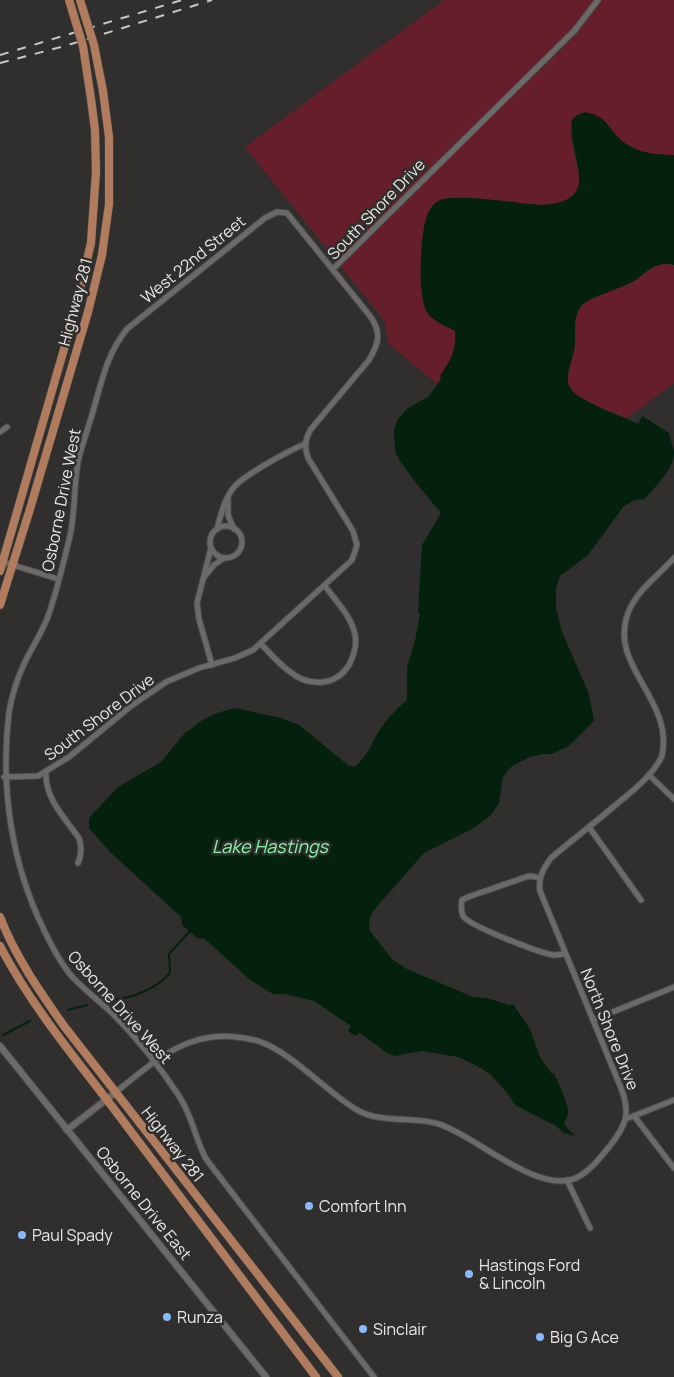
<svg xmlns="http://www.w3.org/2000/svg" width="674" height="1377" font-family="Manrope,sans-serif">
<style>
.green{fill:#671e2b}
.water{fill:#04210e}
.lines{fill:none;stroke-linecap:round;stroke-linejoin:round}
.stream{stroke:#04210e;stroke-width:2}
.minor-casing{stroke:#4e4d4b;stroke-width:7}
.tertiary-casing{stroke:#4e4d4b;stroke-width:8}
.trunk-casing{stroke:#4e4d4b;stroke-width:9}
.minor{stroke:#6c6a68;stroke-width:5}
.tertiary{stroke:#6c6a68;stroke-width:6}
.trunk{stroke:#b17b5e;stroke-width:8}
.rail{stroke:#c8c7c5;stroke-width:2;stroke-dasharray:9 9;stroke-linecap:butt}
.trunk-bridge-casing{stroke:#4e4d4b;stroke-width:9;stroke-linecap:butt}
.trunk-bridge{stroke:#b17b5e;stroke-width:8}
.poi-dot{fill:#88bafc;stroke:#302f2d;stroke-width:2}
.labels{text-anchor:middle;stroke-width:5;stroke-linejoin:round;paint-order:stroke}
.street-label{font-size:16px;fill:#e9e8e6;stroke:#302f2d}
.poi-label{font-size:16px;fill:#e9e8e6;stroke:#302f2d;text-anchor:start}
.water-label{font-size:18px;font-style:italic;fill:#84f7a6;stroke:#302f2d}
</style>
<rect width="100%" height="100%" fill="#302f2d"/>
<g class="green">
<path d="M444 0H674V155C658 155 641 154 628 145 608 133 605 107 577 115 575 119 571 124 571 129 569 164 604 201 542 205 519 204 460 193 440 200 436 202 431 207 429 211 420 226 416 298 427 312 431 319 448 327 455 331 457 352 451 359 440 376L441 379 437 384 388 343 385 323 380 315 245 147Z"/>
<polygon points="666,264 674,265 674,383 627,418 604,409 576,395 571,389 567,381 575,345 574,331 576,315 583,303 634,281 657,265"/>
</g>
<path class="water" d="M586 112C605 117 605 122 616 135 631 152 653 155 674 155V265C669 264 664 263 659 265 649 267 642 276 634 281 623 288 589 297 582 305 572 318 576 331 575 345 574 359 562 377 571 389 579 402 623 416 638 424L642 416 669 433C670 439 673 446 674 452 674 470 655 486 645 499L635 500 624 506 588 555 560 576 556 588V608L562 632 589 694 594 721 569 746 552 754H543L530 757 511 767 503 777 499 803 490 816 472 829 424 853 373 911 369 921 370 931 392 959 407 969 473 997 487 998 509 1005 513 1004 530 1029 540 1057 551 1073H554C558 1082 569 1104 568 1113 568 1117 565 1120 564 1124L575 1136 564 1133 556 1126 515 1105 508 1094 490 1074 477 1066 458 1057 422 1051 395 1056 387 1053 360 1033 355 1036 348 1031 351 1026 314 1001 285 994H273L249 979 205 939 197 938 182 925 181 917 109 851 89 828V818L118 787 161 762 184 734 201 721 217 713 235 708 281 718 299 725 348 765 354 767C366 758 370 747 376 736 384 722 395 710 407 700V667L415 641 420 614 418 613 422 545 441 513 416 483 400 461 395 451 394 429 398 419 408 408 428 397 441 379 440 376C450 361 457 350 455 331 446 326 432 321 427 312 417 297 420 226 429 211 431 207 436 202 440 200 459 193 519 204 542 205 606 201 567 157 572 120L577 115Z"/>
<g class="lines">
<g class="stream">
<path d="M112 1000C133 998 156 989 170 973L169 954 190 931"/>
<polyline points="68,1010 87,1005"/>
<polyline points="3,1035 30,1021"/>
</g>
<defs>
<g id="minor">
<polyline points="333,269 575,30 598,0"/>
<polyline points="0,432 7,427"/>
<polyline points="228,499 228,515 234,529"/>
<circle cx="226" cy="542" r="16"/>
<path d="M217 529C221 514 225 497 235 486 246 474 290 450 305 444"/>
<polyline points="211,548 197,603 199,619 212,665"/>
<polyline points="0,561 58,579"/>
<polyline points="205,576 214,565 224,558"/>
<path d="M261 644C270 653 279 664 289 671 308 687 335 687 349 665 354 655 358 642 354 631 350 615 335 600 325 586"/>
<path d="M46 772C45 799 64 817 79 838 82 847 82 854 78 863"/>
<polyline points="650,776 674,799"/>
<path d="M4 777 38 776 69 757 131 706 166 682 199 668 235 658 253 650 352 560 357 545 353 531 308 458C304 447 305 439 311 429L369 360C379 343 382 333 370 316L287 213 277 212 265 218 127 329C105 356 101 386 91 418 87 432 81 447 78 462 73 489 76 517 68 544 62 568 56 595 47 619 41 634 31 649 24 664 17 679 12 695 9 712 0 786 11 863 44 930 51 945 59 960 69 973 82 989 99 1000 113 1014 137 1038 160 1067 179 1096 192 1115 195 1138 206 1159L374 1377"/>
<polyline points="589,827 641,900"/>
<path d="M540 878 531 876 526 877 468 897 462 900C461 905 461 911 463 916 469 926 540 953 553 955 557 955 561 954 565 954"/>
<polyline points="593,1020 674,987"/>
<path d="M116 1092C152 1063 186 1031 236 1037 243 1038 251 1039 258 1041 292 1052 326 1092 357 1110 382 1124 413 1116 439 1124 476 1136 538 1195 576 1178 589 1172 600 1158 609 1147 626 1126 631 1114 621 1088L540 891C538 878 543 869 551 858 571 841 592 825 612 808 631 792 651 778 662 756 674 698 608 667 628 613 636 591 659 575 674 558"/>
<polyline points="634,1116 674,1168"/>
<polyline points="626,1119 674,1100"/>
<polyline points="567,1180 590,1228"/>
</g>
<g id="tertiary">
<polyline points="0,1046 266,1377"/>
<polyline points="67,1130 116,1092"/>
</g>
<g id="trunk">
<polyline points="0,571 75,311 91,243 96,172 95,130 91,99"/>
<polyline points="0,605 30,509 88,312 102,255 109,204 109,137 103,91"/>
<path d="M0 917C15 956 40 992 64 1026L338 1377"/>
<path d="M0 946C32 1007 76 1059 117 1113 184 1201 250 1289 316 1377"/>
</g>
</defs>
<use href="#minor" class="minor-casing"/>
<use href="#tertiary" class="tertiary-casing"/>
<use href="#trunk" class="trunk-casing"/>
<use href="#minor" class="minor"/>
<use href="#tertiary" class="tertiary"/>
<use href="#trunk" class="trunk"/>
<g class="rail">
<polyline points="0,55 182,0"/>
<polyline points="0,63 65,46 212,0"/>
</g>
<defs>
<g id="trunk-bridge">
<polyline points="69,0 83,46 91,99"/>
<polyline points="80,0 94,45 103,91"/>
</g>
</defs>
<use href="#trunk-bridge" class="trunk-bridge-casing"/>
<use href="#trunk-bridge" class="trunk-bridge"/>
</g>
<g class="poi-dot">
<circle cx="309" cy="1206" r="5"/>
<circle cx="22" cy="1235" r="5"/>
<circle cx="469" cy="1274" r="5"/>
<circle cx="167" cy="1317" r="5"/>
<circle cx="363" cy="1329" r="5"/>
<circle cx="540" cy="1337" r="5"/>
</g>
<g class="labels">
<g class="street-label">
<text transform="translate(376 209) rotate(-46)" y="6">South Shore Drive</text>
<text transform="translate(193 259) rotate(-39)" y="6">West 22nd Street</text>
<text transform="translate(75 302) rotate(-75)" y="6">Highway 281</text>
<text transform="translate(61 500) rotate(-79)" y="6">Osborne Drive West</text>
<text transform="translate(99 717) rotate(-37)" y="6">South Shore Drive</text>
<text transform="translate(120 1007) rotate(48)" y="6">Osborne Drive West</text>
<text transform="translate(610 1029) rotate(68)" y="6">North Shore Drive</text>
<text transform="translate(173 1144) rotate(52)" y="6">Highway 281</text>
<text transform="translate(144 1203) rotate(51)" y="6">Osborne Drive East</text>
</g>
<g class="poi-label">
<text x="319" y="1212">Comfort Inn</text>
<text x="32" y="1241">Paul Spady</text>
<text x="479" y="1271">Hastings Ford<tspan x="479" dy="18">&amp; Lincoln</tspan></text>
<text x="177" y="1323">Runza</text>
<text x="373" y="1335">Sinclair</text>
<text x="550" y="1343">Big G Ace</text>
</g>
<g class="water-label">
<text x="270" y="853">Lake Hastings</text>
</g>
</g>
</svg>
